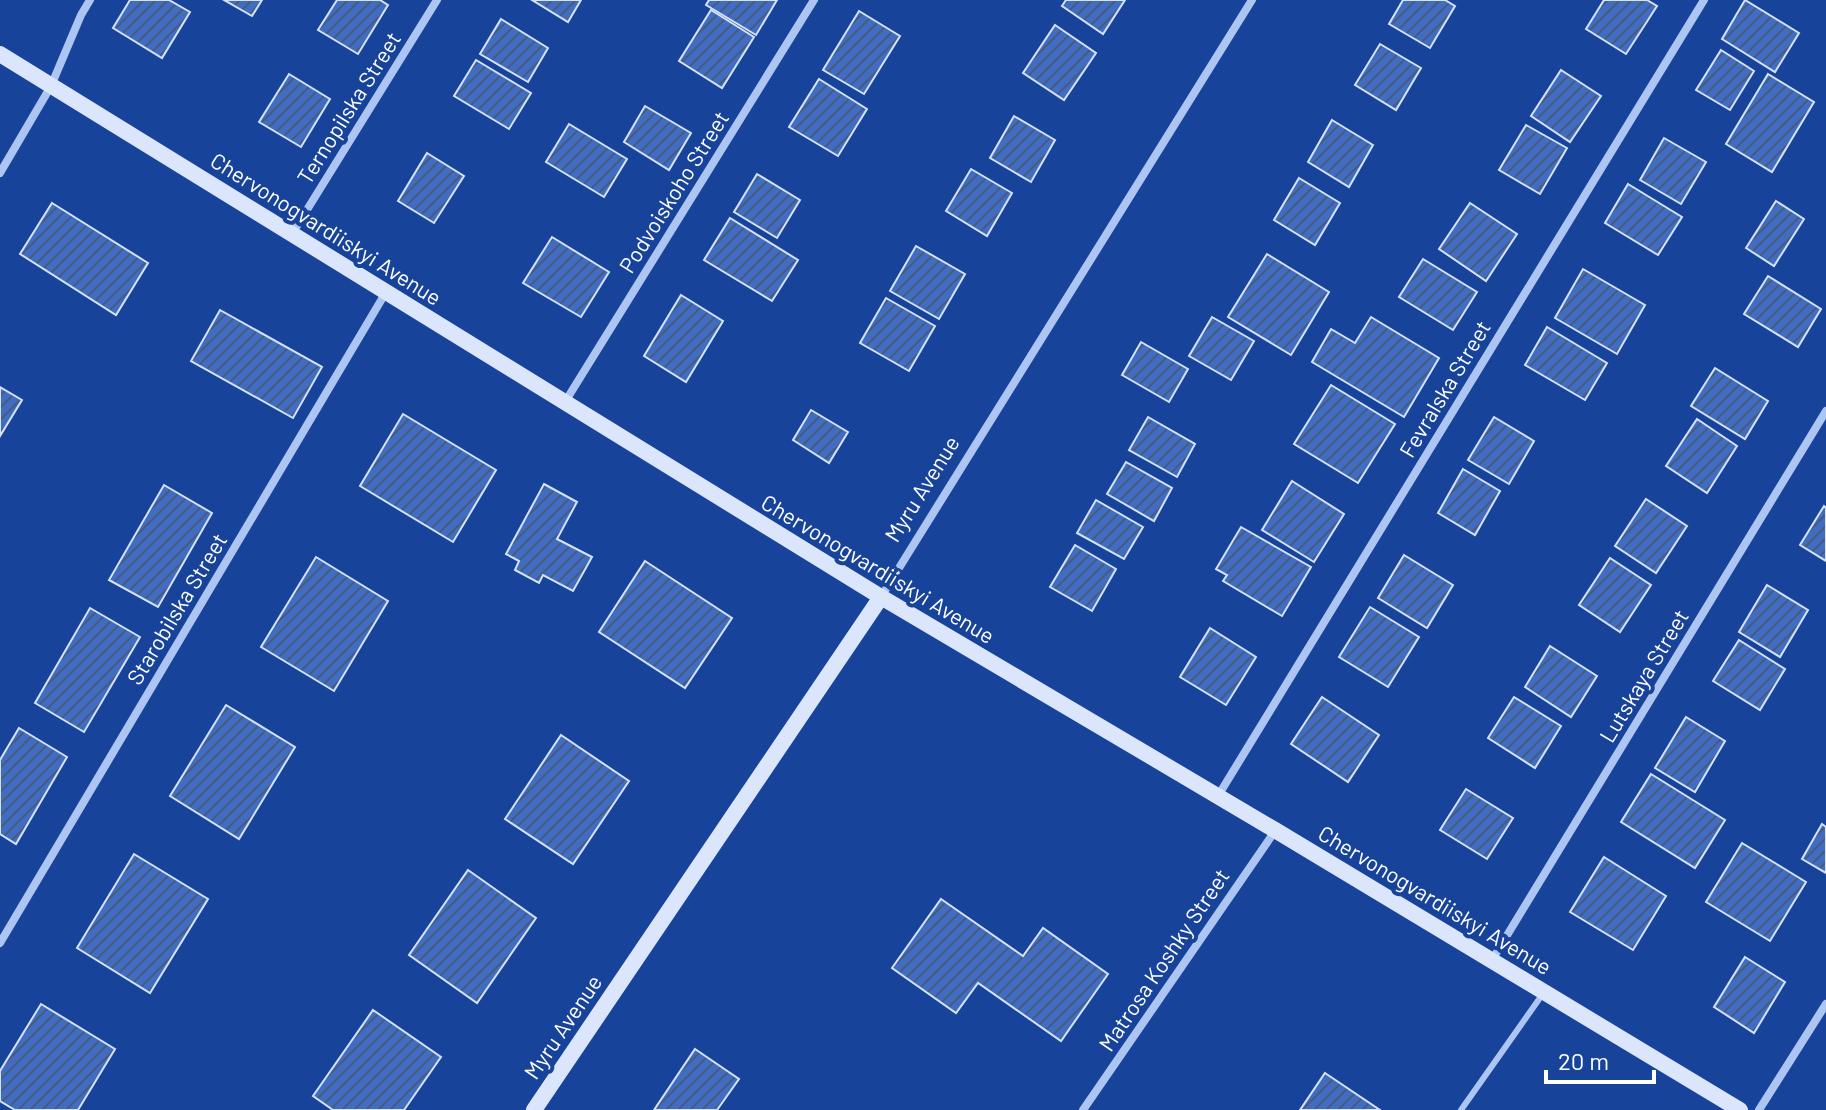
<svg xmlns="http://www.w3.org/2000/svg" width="1826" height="1110" font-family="Barlow,sans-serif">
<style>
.building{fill:url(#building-hatch);stroke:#d4e2fc;stroke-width:2}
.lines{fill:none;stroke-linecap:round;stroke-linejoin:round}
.service{stroke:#acc5f2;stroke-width:6}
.minor{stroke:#acc5f2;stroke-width:8}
.secondary{stroke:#dbe6fc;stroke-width:16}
.labels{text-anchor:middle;stroke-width:8;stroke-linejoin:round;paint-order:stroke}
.street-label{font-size:22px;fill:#fff;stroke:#17439a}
</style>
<defs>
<pattern id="building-hatch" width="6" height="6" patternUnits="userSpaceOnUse" patternTransform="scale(2)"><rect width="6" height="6" fill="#406dc1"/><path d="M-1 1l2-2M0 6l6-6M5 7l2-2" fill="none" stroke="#475b81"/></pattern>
</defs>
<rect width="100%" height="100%" fill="#17439a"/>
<g class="building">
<polygon points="130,0 169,0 190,12 162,58 113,28"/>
<polygon points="224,0 262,0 252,16"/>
<polygon points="337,0 380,0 388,5 358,54 318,30"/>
<polygon points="532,0 581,0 568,22"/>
<polygon points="709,0 777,0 756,35 706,5"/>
<polygon points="1066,0 1125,0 1103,34 1062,6"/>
<polygon points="1403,0 1445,0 1455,6 1430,48 1389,24"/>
<polygon points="1604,0 1647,0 1657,6 1626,54 1586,29"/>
<polygon points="1745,0 1799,33 1775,72 1722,39"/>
<polygon points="711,10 754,37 722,88 679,61"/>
<polygon points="859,11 900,36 864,94 823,70"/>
<polygon points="501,19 548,48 528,82 480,54"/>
<polygon points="1055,25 1096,53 1064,100 1023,73"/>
<polygon points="1380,44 1421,68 1396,110 1355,85"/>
<polygon points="1721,50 1754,71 1730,110 1696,90"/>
<polygon points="476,60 531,93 509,129 454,96"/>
<polygon points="1561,70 1601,96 1570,142 1531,116"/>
<polygon points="289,74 330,99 301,147 259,122"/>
<polygon points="1768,74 1814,102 1772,172 1726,144"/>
<polygon points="819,79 867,109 838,156 789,127"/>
<polygon points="645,106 691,133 669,170 624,142"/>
<polygon points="1014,116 1055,140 1031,182 990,158"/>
<polygon points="1332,120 1373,145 1349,187 1308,162"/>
<polygon points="569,124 627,159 604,197 546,162"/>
<polygon points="1526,125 1567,148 1540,194 1499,170"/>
<polygon points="1664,138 1706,162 1681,204 1640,180"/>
<polygon points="427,153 464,176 434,223 398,201"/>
<polygon points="971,169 1012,193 987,236 946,211"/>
<polygon points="757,174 800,200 777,238 734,212"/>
<polygon points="1299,178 1340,203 1315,245 1274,220"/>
<polygon points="1628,184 1682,217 1658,255 1605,223"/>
<polygon points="1776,201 1804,219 1774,266 1746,248"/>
<polygon points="52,203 148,263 116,315 20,254"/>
<polygon points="1470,203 1517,234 1486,281 1439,249"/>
<polygon points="730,218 798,260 772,301 704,260"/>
<polygon points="552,237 609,272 581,317 523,283"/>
<polygon points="916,246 965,274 939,319 890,291"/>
<polygon points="1267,254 1329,292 1291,355 1228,317"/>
<polygon points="1423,259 1477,292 1453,330 1399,297"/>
<polygon points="1583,269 1645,305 1617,354 1555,318"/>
<polygon points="1768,276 1821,309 1798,347 1744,314"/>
<polygon points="681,295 723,321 686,382 644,356"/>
<polygon points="886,298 935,326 909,371 860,343"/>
<polygon points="220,310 322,367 293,418 191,361"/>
<polygon points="1212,317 1254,341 1231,380 1189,356"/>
<polygon points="1371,317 1439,358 1404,417 1312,362 1331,329 1355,343"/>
<polygon points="1547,327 1607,363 1585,400 1525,365"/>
<polygon points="1141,342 1188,369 1169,402 1122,375"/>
<polygon points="1715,368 1768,401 1745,439 1691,406"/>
<polygon points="1331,385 1395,424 1358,483 1294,444"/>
<polygon points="0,387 22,400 0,436"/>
<polygon points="811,410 848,432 829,463 793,440"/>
<polygon points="403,414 496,470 453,542 360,486"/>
<polygon points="1148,417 1195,444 1177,477 1129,450"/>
<polygon points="1494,417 1534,441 1509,484 1468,460"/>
<polygon points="1697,419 1737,446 1707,493 1666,466"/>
<polygon points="1126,462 1172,488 1154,521 1107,494"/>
<polygon points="1463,469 1500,491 1475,535 1438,513"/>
<polygon points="1292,481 1344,514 1314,562 1262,530"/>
<polygon points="544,484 577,502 557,539 592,557 573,591 543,575 539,583 515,570 519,561 506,554"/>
<polygon points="164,485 212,513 158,607 109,580"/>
<polygon points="1646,499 1687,526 1656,573 1615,546"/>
<polygon points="1096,500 1143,527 1124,559 1077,533"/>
<polygon points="1824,506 1826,508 1826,561 1800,545"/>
<polygon points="1241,527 1311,567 1282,616 1223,581 1227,575 1216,569"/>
<polygon points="1075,545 1116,569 1092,611 1050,587"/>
<polygon points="1404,555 1453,585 1427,628 1378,598"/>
<polygon points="316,557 388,601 334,691 261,647"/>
<polygon points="1610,558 1651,585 1620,632 1579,605"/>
<polygon points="645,561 732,618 685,688 599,632"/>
<polygon points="1767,585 1808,610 1780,657 1739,632"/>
<polygon points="1370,607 1419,637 1388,687 1339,657"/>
<polygon points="90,608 140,637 84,732 35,703"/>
<polygon points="1210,628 1256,657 1226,705 1180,677"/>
<polygon points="1739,640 1785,669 1760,710 1713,681"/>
<polygon points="1550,646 1597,676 1571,717 1525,687"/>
<polygon points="1322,697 1379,735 1348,782 1291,744"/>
<polygon points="1514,697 1561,726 1535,768 1488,738"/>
<polygon points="226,705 295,747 239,839 170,796"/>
<polygon points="1686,717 1725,741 1695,792 1655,768"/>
<polygon points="19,728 67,757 16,844 0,834 0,760"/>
<polygon points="561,735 629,781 573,864 505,819"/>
<polygon points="1651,774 1725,820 1695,868 1621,822"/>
<polygon points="1466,789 1513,818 1487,859 1440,830"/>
<polygon points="1822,824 1826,827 1826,873 1802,859"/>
<polygon points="1742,843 1806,882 1770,941 1706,902"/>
<polygon points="134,854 208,899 150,993 77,948"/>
<polygon points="1604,857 1666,896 1633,950 1570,912"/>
<polygon points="468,870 536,918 477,1003 409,955"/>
<polygon points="941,899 1023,956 1043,928 1108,974 1061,1041 978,983 956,1013 892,968"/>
<polygon points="1745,957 1785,982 1754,1033 1714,1007"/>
<polygon points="41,1004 115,1049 78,1110 15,1110 0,1101 0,1071"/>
<polygon points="373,1010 441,1057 404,1110 333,1110 313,1096"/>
<polygon points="695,1049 739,1079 717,1110 654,1110"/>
<polygon points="1325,1073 1380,1110 1300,1110"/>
</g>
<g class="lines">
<polyline class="service" points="1461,1110 1542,995"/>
<g class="minor">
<polyline points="0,173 51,86 81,15 90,0"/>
<polyline points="292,234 437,0"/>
<polyline points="565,402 814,0"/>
<polyline points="881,597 1252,0"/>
<polyline points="1218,796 1704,0"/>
<polyline points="0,943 386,292"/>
<polyline points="1492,960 1826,411"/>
<polyline points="1083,1110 1275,831"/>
<polyline points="1759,1110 1826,1004"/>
</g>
<g class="secondary">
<polyline points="0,54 881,597 1275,830 1740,1110"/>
<polyline points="534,1110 881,597"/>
</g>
</g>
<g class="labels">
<g class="street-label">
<text transform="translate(349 108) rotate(-58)" y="8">Ternopilska Street</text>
<text transform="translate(674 192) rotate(-58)" y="8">Podvoiskoho Street</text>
<text transform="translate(326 229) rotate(32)" y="8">Chervonogvardiiskyi Avenue</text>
<text transform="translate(1445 389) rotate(-59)" y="8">Fevralska Street</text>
<text transform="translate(922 489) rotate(-58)" y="8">Myru Avenue</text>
<text transform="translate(878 569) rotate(31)" y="8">Chervonogvardiiskyi Avenue</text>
<text transform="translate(177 609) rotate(-59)" y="8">Starobilska Street</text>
<text transform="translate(1644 676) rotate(-59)" y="8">Lutskaya Street</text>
<text transform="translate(1435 900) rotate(31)" y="8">Chervonogvardiiskyi Avenue</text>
<text transform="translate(1164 960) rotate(-56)" y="8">Matrosa Koshky Street</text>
<text transform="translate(563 1027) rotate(-56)" y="8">Myru Avenue</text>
</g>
</g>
<path d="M1546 1070v12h108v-12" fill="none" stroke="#ffffff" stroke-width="4"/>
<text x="1558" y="1070" font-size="24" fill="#ffffff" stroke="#17439a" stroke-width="6" paint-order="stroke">20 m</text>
</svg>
